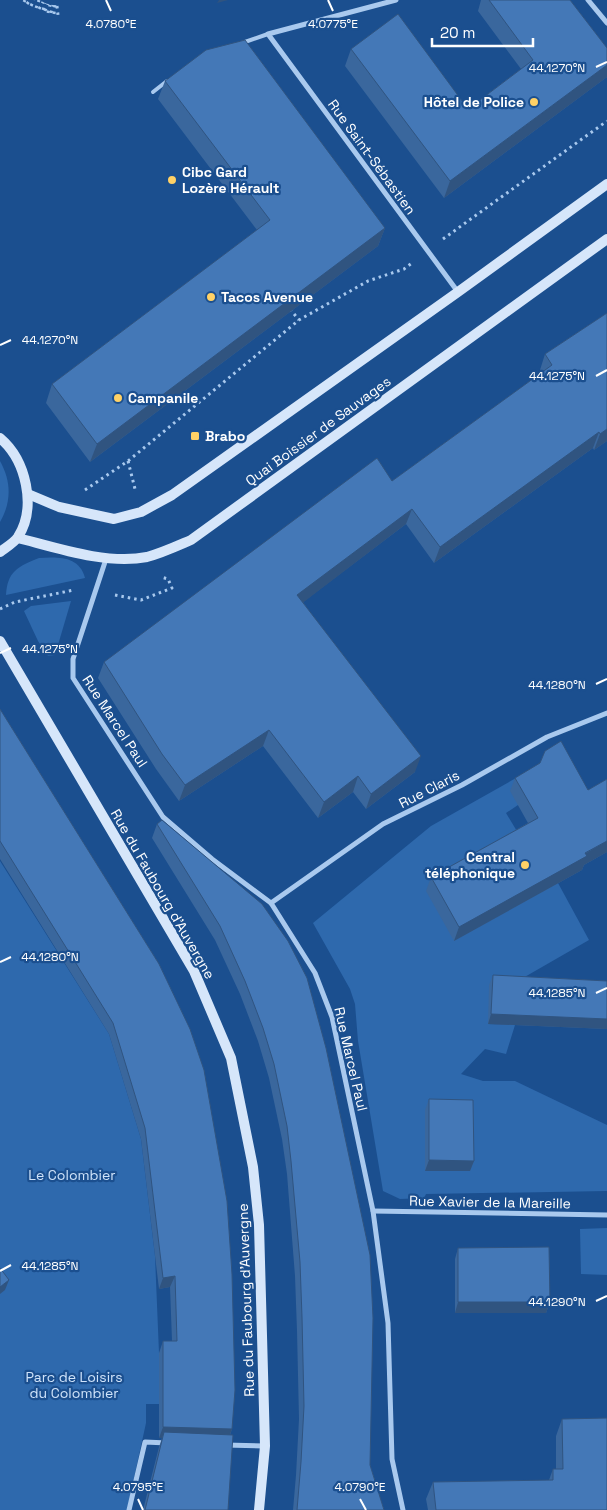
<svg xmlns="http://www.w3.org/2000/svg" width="607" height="1510" font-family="'Space Grotesk',sans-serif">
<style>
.green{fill:#2e69ad}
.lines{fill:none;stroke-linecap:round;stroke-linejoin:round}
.path{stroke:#a9c9ee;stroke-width:3;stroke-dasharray:2.5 4;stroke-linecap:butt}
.service{stroke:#a9c9ee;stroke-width:4}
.minor{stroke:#a9c9ee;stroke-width:5}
.secondary{stroke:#d6e6fa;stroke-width:10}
.wall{fill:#3a679d}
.shaded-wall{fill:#305480}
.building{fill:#4478b7;stroke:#305480}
.ticks{fill:none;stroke:#fff;stroke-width:2}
.poi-dot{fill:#ffd166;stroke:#1b4f8f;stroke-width:2}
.labels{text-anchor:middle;stroke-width:4.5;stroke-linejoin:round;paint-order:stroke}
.poi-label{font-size:14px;font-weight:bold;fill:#fff;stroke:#1b4f8f;text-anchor:start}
.street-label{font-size:14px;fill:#fff;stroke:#1b4f8f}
.park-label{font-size:14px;fill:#cfe3fa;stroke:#1b4f8f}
.ticks-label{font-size:12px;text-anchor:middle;fill:#fff;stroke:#1b4f8f;stroke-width:4.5;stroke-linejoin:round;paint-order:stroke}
</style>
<rect width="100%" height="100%" fill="#1b4f8f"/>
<g class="green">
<path d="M0 461C11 481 12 501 0 522Z"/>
<path d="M39 558C59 557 79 556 85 578L6 595C7 572 18 566 39 558Z"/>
<polygon points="71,601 55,655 48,656 38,641 24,611 31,606"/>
<polygon points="539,765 518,805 506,813 521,838 558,883 589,940 509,986 488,1024 515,1025 506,1054 485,1049 461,1074 483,1081 515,1081 607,1125 607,1191 426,1194 424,1198 400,1199 383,1191 358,1041 355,1004 350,989 313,923 431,826"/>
<polygon points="0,861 109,1034 141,1139 155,1256 159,1353 159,1404 146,1404 146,1423 127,1510 0,1510"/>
<polygon points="607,1228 607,1275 581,1274 580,1229"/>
</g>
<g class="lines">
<g class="path">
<polyline points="24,2 25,0"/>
<polyline points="27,4 30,0"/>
<polyline points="31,6 34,0"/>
<polyline points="57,6 58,15"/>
<polyline points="36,8 39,0"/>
<polyline points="39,9 43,2"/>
<polyline points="43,10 45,3"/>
<polyline points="45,11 48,4"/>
<polyline points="48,13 50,5"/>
<polyline points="51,13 53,5"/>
<polyline points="54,14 55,5"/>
<polyline points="443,239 607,121"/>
<polyline points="290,309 299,320"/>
<polyline points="128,461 135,489"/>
<polyline points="85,490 128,461 299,320 368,281 404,269 412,263"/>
<polyline points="115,595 141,600 172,588 168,579 161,577"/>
<polyline points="0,609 15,602 74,590"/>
</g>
<g class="service">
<polyline points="242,43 268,34"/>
<polyline points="153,92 167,81"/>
</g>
<g class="minor">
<polyline points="396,0 268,34 458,292"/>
<polyline points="588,0 607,23"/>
<polyline points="106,559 73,659 73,678 163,817 212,859 271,903 315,973 332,1017 373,1211 388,1323 392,1459 403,1510"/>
<polyline points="271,903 383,824 462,785 547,737 607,713"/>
<polyline points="373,1211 607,1215"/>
<polyline points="225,1445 265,1446"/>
<polyline points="129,1510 145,1442 167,1443"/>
</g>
<g class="secondary">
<path d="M0 438C26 460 37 507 18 537 14 543 5 548 0 552"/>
<polyline points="28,494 59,507 114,519 141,512 172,495 458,292 607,184"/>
<path d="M18 538C57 548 107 565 147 557 162 553 177 546 191 540L607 239"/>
<polyline points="0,641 194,971 231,1058 253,1167 259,1225 265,1446 259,1510"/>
</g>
</g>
<g class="wall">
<polygon points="481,0 570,0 607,48 607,77 444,198 345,66 351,49 468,109 521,69 478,11"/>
<polygon points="165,81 385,228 378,246 90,462 46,403 52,384 257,230 158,99"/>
<polygon points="607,313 607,441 594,450 593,448 434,563 406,524 303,602 415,772 366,809 353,792 318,818 263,746 179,801 156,769 98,678 104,662 392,481 541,373 540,370 545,354"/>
<polygon points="0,709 159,964 232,1429 230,1435 228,1510 143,1510 159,1447 162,1438 159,1438 159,1353 163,1341 172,1341 170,1287 159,1289 141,1139 109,1034 0,859"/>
<polygon points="545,751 588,790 607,779 607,852 584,865 582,870 454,941 426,891 431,877 528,823 510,791 515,778 540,764"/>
<polygon points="157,824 262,904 370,1465 384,1510 293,1510 296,1475 299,1419 297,1331 295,1276 287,1174 282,1139 269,1078 258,1041 240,994 215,940 152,838"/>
<polygon points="493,975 607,981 607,1029 488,1024 489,985"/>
<polygon points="429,1099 474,1161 470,1171 425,1171 425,1110"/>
<polygon points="458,1248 550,1302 546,1313 455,1313 455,1259"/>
<polygon points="562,1419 607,1510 428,1510 426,1499 433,1482 549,1480 553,1469 556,1469 556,1436"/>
</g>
<g class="shaded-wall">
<polygon points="219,0 228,0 217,3"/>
<polygon points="607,65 607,77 444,198 450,181"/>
<polygon points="385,228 378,246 90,462 97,444"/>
<polygon points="607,429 607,441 594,450 600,434"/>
<polygon points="599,432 593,448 434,563 440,547"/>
<polygon points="412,509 406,524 292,611 297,595"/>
<polygon points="269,730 263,746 179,801 185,785"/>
<polygon points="421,756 415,772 366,809 371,794"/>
<polygon points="358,776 353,792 318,818 324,802"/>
<polygon points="607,841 607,852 584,865 582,870 454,941 459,927"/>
<polygon points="491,1014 607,1019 607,1029 488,1024"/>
<polygon points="429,1160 474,1161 470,1171 425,1171"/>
<polygon points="175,1276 170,1287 159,1289 163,1278"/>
<polygon points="9,1280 5,1290 0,1294 0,1287"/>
<polygon points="458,1302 550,1302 546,1313 455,1313"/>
<polygon points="163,1427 232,1429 228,1440 164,1432 162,1438 159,1438"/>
</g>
<g class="building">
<polygon points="489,0 570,0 607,48 607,65 450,181 351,49 398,14 468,109 533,60"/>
<polygon points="245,40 385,228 97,444 52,384 270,220 165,81 206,50"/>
<polygon points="607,313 607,429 600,434 599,432 440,547 412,509 297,595 421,756 371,794 358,776 324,802 269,730 185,785 162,754 104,662 377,458 392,481 552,365 545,354"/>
<polygon points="0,709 159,964 190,1029 204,1070 227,1201 232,1274 235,1390 232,1429 163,1427 163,1341 177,1341 175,1276 163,1278 145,1128 113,1023 0,841"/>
<polygon points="561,741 588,790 607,779 607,841 585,853 587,856 459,927 431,877 538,818 515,778 540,763 545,751"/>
<polygon points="162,820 262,904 288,941 307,978 326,1048 370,1255 373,1318 370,1465 384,1510 297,1510 301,1462 304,1406 302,1317 300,1262 291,1161 287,1126 274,1064 263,1028 245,981 220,926 157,824"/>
<polygon points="493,975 607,981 607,1019 491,1014"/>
<polygon points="429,1099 473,1100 474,1161 429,1160"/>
<polygon points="549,1247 550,1302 458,1302 458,1248"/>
<polygon points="0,1268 9,1280 0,1287"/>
<polygon points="607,1418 607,1510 436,1510 433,1482 553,1480 553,1469 563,1469 562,1419"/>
<polygon points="164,1432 233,1435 228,1510 145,1510"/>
</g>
<path class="ticks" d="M106 0 111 11M328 0 333 11M596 67 607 62M0 345 11 340M596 376 607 370M0 653 11 648M596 684 607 679M0 962 11 957M596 993 607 988M0 1271 11 1265M596 1301 607 1296M138 1499 143 1510M360 1499 366 1510"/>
<g class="poi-dot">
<circle cx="534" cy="102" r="5"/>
<circle cx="172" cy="180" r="5"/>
<circle cx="211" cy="297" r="5"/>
<circle cx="118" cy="398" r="5"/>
<rect x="190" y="431" width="10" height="10" rx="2.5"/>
<circle cx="525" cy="865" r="5"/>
</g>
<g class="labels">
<g class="poi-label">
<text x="524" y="107" text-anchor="end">Hôtel de Police</text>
<text x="182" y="177">Cibc Gard<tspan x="182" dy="16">Lozère Hérault</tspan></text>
<text x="221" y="302">Tacos Avenue</text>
<text x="128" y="403">Campanile</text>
<text x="205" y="441">Brabo</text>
<text x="515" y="862" text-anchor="end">Central<tspan x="515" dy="16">téléphonique</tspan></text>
</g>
<g class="street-label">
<text transform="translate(372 157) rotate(54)" y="5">Rue Saint-Sébastien</text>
<text transform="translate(318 431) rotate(-36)" y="5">Quai Boissier de Sauvages</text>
<text transform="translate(115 721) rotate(57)" y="5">Rue Marcel Paul</text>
<text transform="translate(429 789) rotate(-27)" y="5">Rue Claris</text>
<text transform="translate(163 894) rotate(60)" y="5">Rue du Faubourg d'Auvergne</text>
<text transform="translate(351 1059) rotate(77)" y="5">Rue Marcel Paul</text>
<text transform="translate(490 1202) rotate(1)" y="5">Rue Xavier de la Mareille</text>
<text transform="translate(246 1300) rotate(-92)" y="5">Rue du Faubourg d'Auvergne</text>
</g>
<g class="park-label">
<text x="72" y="1180">Le Colombier</text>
<text x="74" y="1382">Parc de Loisirs<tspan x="74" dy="16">du Colombier</tspan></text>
</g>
</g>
<g class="ticks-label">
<text x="111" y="28">4.0780°E</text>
<text x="333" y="28">4.0775°E</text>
<text x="557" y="72">44.1270°N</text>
<text x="50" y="344">44.1270°N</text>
<text x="557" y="380">44.1275°N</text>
<text x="50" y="653">44.1275°N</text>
<text x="557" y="689">44.1280°N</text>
<text x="50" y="961">44.1280°N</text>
<text x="557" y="997">44.1285°N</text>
<text x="50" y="1270">44.1285°N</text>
<text x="557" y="1306">44.1290°N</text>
<text x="138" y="1491">4.0795°E</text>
<text x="360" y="1491">4.0790°E</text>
</g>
<path d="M432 38v8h101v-8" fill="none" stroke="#ffffff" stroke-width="2.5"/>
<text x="440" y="38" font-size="15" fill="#ffffff" stroke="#1b4f8f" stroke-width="4" paint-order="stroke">20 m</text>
</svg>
